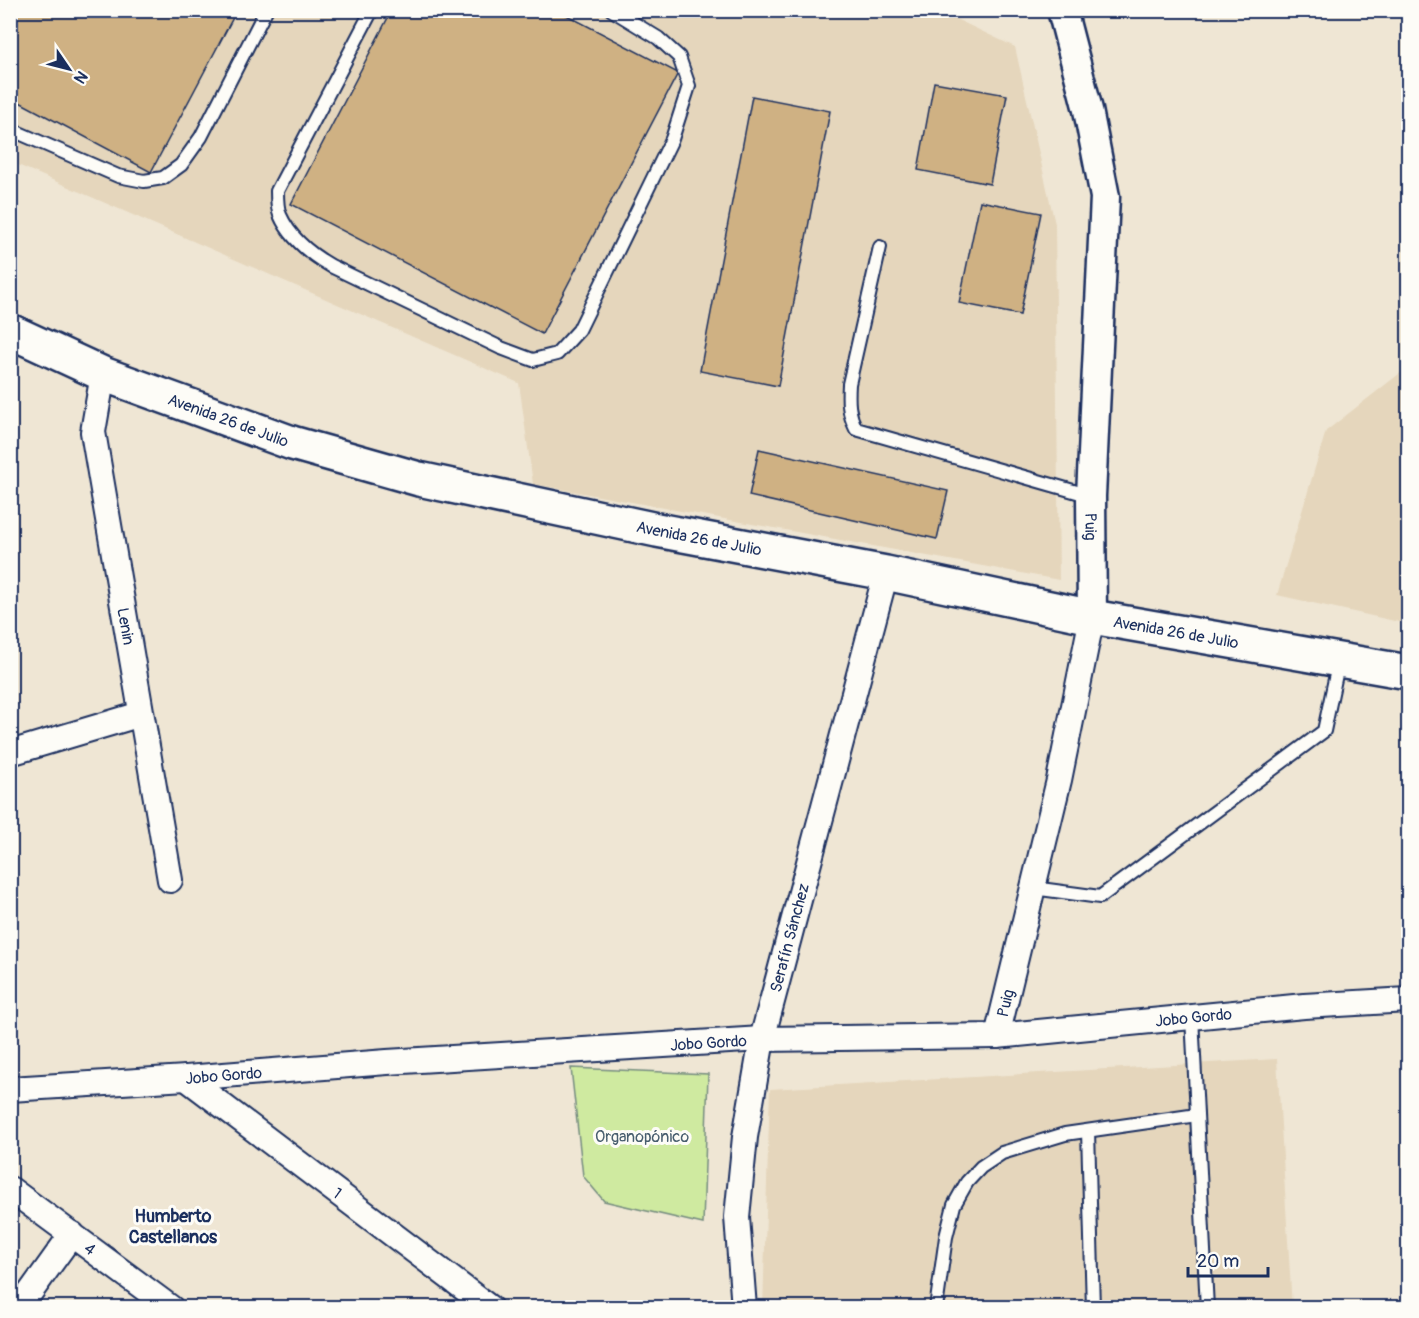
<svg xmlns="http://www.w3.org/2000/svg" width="1419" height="1318" font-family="Pangolin,sans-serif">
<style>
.built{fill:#e5d6bc}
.green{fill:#cfeaa0;stroke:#758c7f;stroke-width:1.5}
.building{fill:#cfb183;stroke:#1b2f5e;stroke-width:1.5}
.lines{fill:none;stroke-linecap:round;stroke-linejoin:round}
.service-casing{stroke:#1b2f5e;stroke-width:16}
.minor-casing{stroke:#1b2f5e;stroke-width:28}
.tertiary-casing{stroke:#1b2f5e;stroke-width:33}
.secondary-casing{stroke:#1b2f5e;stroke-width:38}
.service{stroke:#fdfcf7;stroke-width:12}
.minor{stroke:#fdfcf7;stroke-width:24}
.tertiary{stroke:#fdfcf7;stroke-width:28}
.secondary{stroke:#fdfcf7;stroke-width:33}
.labels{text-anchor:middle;stroke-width:6;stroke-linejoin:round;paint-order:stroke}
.street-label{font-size:16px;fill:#1b2f5e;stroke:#fdfcf7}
.park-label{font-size:16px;fill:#485e6e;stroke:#fdfcf7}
.neighbourhood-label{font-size:18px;font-weight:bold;fill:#1b2f5e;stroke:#fdfcf7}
</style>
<rect width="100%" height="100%" fill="#efe6d4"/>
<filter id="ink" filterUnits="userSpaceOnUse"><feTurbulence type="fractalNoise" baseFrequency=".0167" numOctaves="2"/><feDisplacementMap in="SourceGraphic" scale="12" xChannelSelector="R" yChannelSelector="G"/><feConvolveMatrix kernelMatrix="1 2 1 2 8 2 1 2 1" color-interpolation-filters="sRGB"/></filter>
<g filter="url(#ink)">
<g class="built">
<polygon points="11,11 939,11 1015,47 1055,224 1059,580 533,484 519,383 11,162"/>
<polygon points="1408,367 1408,624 1277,595 1326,431"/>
<polygon points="1277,1059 1292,1307 763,1308 770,1089"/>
</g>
<polygon class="green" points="571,1068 708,1074 703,1224 604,1201 583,1176"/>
<g class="building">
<polygon points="10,10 237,10 151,172 10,97"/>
<polygon points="392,10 557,10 678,73 542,334 291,204"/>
<polygon points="934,82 1007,95 990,184 918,170"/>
<polygon points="752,96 830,111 778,386 700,371"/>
<polygon points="980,201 1041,213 1020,315 959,303"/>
<polygon points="759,449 948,491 937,539 749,496"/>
<polygon points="1408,1223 1408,1289 1403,1289"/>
</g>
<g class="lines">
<defs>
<g id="service">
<path d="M372 10 277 191C277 199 277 208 280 215 290 238 310 254 331 266L501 348 533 360 557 354 579 330 672 139 689 86 679 57 658 38 612 10"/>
<polyline points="10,129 118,176 144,181 163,178 181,165 201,137 266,10"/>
<path d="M880 247 849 384C848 401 848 413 856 429L1091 496"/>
<polyline points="1033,888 1100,897 1324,731 1339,660"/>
<polyline points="1192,1017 1207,1308"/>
<polyline points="1088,1131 1093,1308"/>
<polyline points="936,1308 946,1237 954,1205 967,1182 981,1167 1002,1153 1065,1134 1197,1115"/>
</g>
<g id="minor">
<path id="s1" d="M103 374 93 432 170 880"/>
<polyline points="10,753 141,714"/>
<path id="s2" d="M997 1036 1059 780 1092 617"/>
<path id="s3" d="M186 1078 490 1308"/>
<path id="s4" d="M10 1089 186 1078 387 1062 762 1039 997 1036 1304 1006 1408 1000"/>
<path id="s5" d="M10 1189 171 1308"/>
<polyline points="19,1308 72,1234"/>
<path id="s6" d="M744 1308 737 1217 745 1137 762 1039 886 573"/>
</g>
<g id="tertiary">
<path id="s7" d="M1062 10 1088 110 1105 197 1091 496 1092 617"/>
</g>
<g id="secondary">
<path id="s8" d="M10 331 103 374 292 443 419 479 657 530 886 573 1092 617 1408 672"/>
</g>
</defs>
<use href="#service" class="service-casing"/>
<use href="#minor" class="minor-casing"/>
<use href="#tertiary" class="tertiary-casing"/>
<use href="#secondary" class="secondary-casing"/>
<use href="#service" class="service"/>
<use href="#minor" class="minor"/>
<use href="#tertiary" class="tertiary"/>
<use href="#secondary" class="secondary"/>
</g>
</g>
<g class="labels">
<g class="street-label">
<text dy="6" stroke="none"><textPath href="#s8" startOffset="236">Avenida 26 de Julio</textPath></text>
<text dy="6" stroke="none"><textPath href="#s7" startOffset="522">Puig</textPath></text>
<text dy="6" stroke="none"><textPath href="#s8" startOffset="722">Avenida 26 de Julio</textPath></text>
<text dy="6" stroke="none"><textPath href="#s1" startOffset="256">Lenin</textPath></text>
<text dy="6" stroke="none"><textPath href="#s8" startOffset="1208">Avenida 26 de Julio</textPath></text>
<text dy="6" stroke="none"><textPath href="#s6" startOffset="376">Serafín Sánchez</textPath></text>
<text dy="6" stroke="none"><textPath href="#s2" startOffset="34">Puig</textPath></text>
<text dy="6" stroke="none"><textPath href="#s4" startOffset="1186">Jobo Gordo</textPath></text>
<text dy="6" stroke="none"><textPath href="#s4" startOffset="700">Jobo Gordo</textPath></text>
<text dy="6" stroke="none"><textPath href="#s4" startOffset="214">Jobo Gordo</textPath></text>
<text dy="6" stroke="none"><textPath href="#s3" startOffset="190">1</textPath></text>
<text dy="6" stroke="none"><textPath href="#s5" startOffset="100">4</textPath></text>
</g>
<g class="park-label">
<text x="642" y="1142">Organopónico</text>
</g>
<g class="neighbourhood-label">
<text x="173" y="1222">Humberto<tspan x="173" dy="21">Castellanos</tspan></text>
</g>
</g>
<rect width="1419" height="1318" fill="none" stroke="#fdfcf7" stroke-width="36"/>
<rect x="18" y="18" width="1383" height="1282" fill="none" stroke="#1b2f5e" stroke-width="2" filter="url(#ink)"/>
<g transform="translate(69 69) rotate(125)" stroke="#fdfcf7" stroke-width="4.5" paint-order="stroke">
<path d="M0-4.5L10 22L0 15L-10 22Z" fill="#1b2f5e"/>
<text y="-9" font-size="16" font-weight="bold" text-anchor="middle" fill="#1b2f5e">N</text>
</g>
<path d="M1188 1267v9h80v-9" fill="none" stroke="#1b2f5e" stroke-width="3"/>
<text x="1197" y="1267" font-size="18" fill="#1b2f5e" stroke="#fdfcf7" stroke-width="4.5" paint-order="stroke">20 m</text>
</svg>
